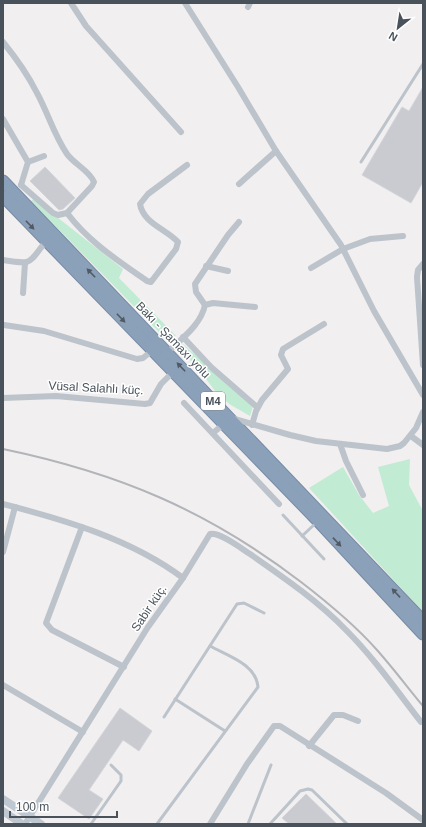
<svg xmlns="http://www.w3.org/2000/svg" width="426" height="827" font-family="Arial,sans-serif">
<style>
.green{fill:#c2ebd3}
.building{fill:#c9cbd1;stroke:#d4d5da}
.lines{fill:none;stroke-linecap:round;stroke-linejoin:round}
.highway-casing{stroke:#778ba5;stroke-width:13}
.lane{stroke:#bcc3cb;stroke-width:3}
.street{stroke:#bcc3cb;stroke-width:6}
.secondary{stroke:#bfc7d1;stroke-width:8}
.highway{stroke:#8ba0b9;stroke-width:11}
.rail{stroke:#b2b4b9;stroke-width:2}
.oneway{fill:#505a64}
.labels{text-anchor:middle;stroke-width:3;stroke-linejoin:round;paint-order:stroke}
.shield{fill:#fff;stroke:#80868c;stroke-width:1}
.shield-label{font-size:11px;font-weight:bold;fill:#49525b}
.street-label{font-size:12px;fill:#49525b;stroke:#fff}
</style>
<rect width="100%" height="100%" fill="#f1efef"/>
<g class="green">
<polygon points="34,199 123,269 119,278 176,336 167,337 163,336 31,201"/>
<polygon points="183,344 253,406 250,416 231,405 218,395 195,364 178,350"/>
<polygon points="410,459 409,485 423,511 423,612 309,488 343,467 359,495 373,513 389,506 378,467"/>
</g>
<g class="building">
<polygon points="423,87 423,182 411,203 362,175 402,107 409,111"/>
<polygon points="45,167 75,198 63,209 59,210 30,181"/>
<polygon points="120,708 152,731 139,751 123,740 89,790 103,799 89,819 58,798"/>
<polygon points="306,794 337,824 289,824 282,818"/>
</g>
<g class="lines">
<defs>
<g id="highway">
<polyline points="3,181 423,621"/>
<polyline points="3,196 318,521 423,634"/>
</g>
</defs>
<use href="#highway" class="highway-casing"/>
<g class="lane">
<polyline points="361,162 423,64"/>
<polyline points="283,515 324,559"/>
<polyline points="302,536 316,523"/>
<polyline points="175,699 225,731"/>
<polyline points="164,717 237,604 244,603 264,613"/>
<polyline points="91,824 121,781 121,775 111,765"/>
<path d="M157 824 258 687C256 664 228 656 210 646"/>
<polyline points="248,824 271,765"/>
<polyline points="270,824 300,791 308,789 312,790 347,824"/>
</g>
<g class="street">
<polyline points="71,3 86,26 181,132"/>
<polyline points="185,3 238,87 276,151 341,245 374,311 423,395"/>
<polyline points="248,7 250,3"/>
<path d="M3 42C16 58 28 75 37 93 48 113 54 135 67 154 74 164 90 171 94 182L92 186 67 213 58 215 53 213 21 185"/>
<polyline points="3,119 28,162 21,185"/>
<polyline points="28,162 44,156"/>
<polyline points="239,184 276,151"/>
<path d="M67 213C89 242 117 260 147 281L151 282 176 249 178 242C166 229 143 223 140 204L148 194 187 165"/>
<path d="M3 260C33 265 28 264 46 241"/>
<polyline points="423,264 418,270 417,277 423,365"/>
<polyline points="206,266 228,271"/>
<polyline points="311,268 343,249 370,239 403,236"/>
<polyline points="23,293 25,263"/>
<polyline points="205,305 196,292 195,284 228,235 239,222"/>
<polyline points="4,325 44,331 137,359 143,358 153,350"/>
<polyline points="183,337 211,367 257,407"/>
<path d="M167 353C181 339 201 325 205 305L213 303 255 307"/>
<polyline points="3,398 56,396 145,404 150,403 161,384 173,372"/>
<polyline points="184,403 279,504"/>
<polyline points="252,425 256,411 262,400 288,369 281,355 283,349 324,324"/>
<polyline points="213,433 231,418 290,435 316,441 387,449 400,446 404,443 416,428 423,412"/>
<polyline points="411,436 423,445"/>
<polyline points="340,444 346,461 363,495"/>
<path d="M3 504C65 520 131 539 183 578L148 627 25 824"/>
<polyline points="82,527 46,623 52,630 124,667"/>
<polyline points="3,552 15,507"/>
<path d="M183 578 210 534C220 532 242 549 250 554 283 577 318 601 346 630 374 658 397 691 421 722"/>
<polyline points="3,685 83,732"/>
<polyline points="309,746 334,715 343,715 358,721"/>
<polyline points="210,824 247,764 274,726 280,726 386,793 423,820"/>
</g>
<g class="secondary">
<polyline points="3,799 41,824"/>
<polyline points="3,811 22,824"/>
</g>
<use href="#highway" class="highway"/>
<path class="rail" d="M3 449C118 473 207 510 301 582 327 602 355 625 377 650 393 668 408 688 423 706"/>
</g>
<defs><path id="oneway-solid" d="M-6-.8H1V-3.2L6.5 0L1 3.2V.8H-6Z"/></defs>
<g class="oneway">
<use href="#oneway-solid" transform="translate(30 225) rotate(46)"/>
<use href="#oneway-solid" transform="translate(91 273) rotate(-134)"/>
<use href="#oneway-solid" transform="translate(121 318) rotate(46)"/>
<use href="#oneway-solid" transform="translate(181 367) rotate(-134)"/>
<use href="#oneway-solid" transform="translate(337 542) rotate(47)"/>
<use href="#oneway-solid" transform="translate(396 593) rotate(-133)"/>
</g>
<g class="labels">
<rect class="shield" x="201" y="392" width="24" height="18" rx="3"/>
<g class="shield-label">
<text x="213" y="405">M4</text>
</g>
<g class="street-label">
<text transform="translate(173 340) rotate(46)" y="4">Bakı - Şamaxı yolu</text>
<text transform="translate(96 388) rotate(3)" y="4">Vüsal Salahlı küç.</text>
<text transform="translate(149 608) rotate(-56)" y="4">Sabir küç.</text>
</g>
</g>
<rect width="426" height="827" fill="none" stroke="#49525b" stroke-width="8"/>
<g transform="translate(398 28) rotate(210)" stroke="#ffffff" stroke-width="3" paint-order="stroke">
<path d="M0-3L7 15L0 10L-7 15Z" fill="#49525b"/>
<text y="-6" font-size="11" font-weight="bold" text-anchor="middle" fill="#49525b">N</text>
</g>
<path d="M10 811v6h107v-6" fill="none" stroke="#49525b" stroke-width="2"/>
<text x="16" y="811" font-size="12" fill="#49525b" stroke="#ffffff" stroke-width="3" paint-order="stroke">100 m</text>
</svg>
